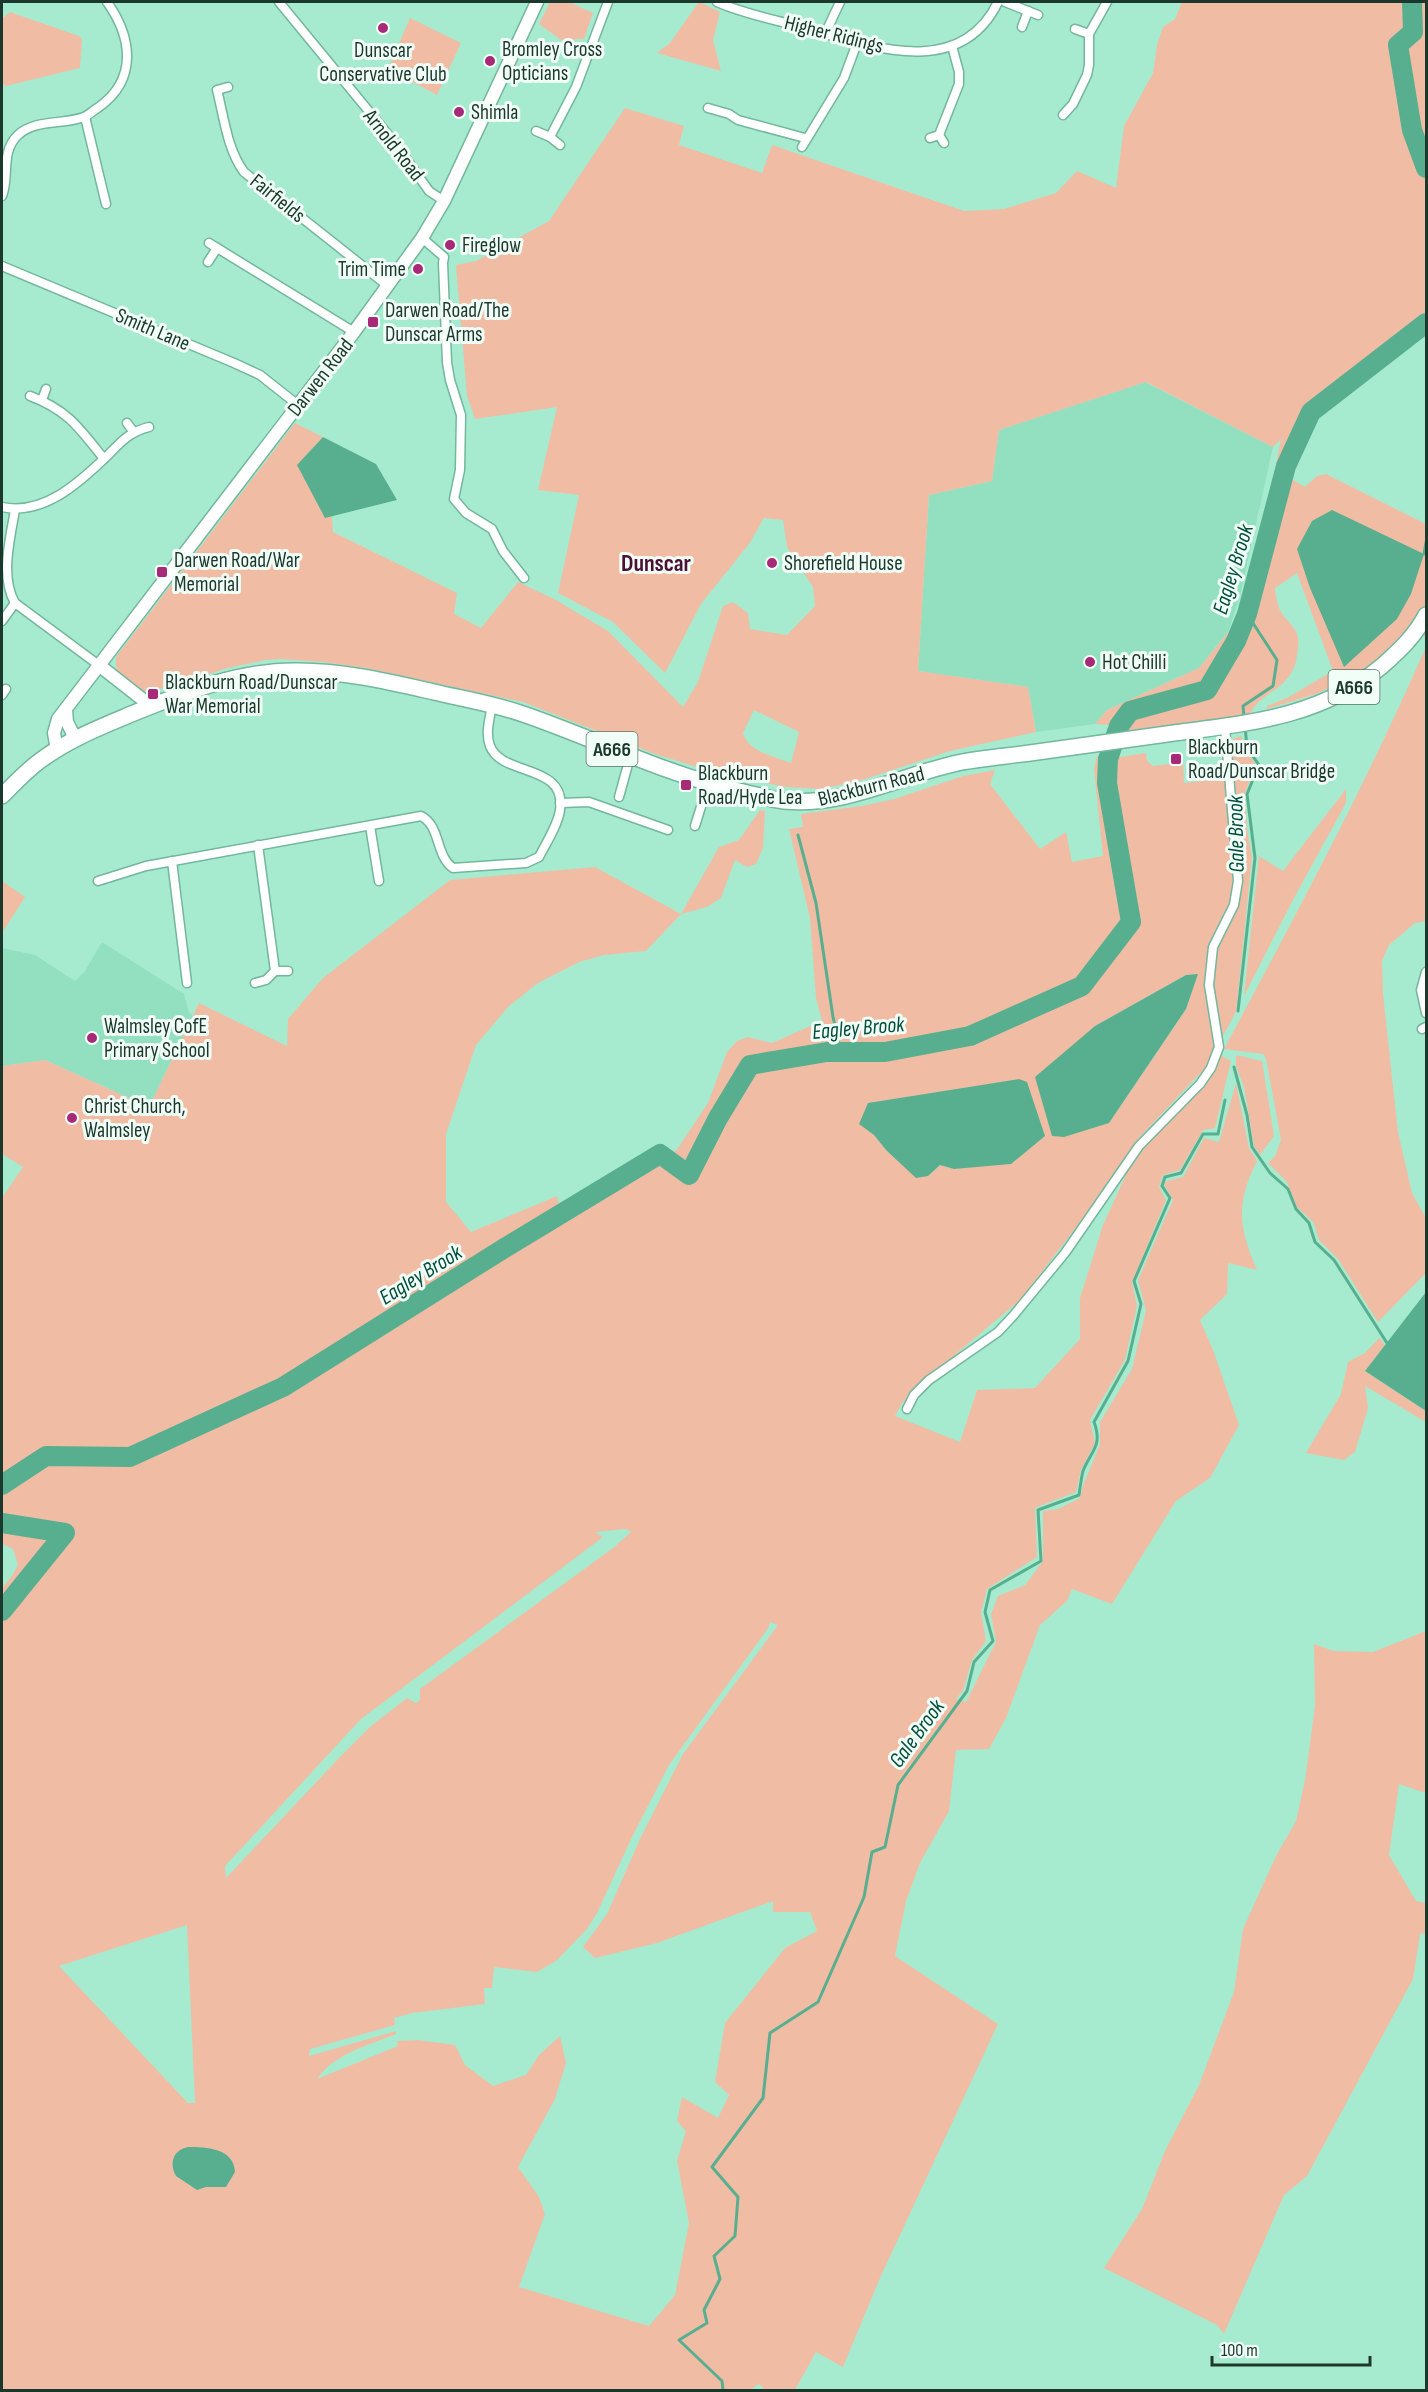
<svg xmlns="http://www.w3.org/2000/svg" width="1428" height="2392" font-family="'Sofia Sans Condensed',sans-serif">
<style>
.built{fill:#93e0c1}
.green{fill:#f0bda4;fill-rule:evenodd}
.water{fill:#58af90}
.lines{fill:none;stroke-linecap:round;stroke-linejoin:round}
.stream{stroke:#58af90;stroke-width:3}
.river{stroke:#58af90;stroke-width:20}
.street-casing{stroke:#73b79c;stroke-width:11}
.secondary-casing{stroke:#73b79c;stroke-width:15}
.highway-casing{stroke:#73b79c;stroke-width:18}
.street{stroke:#fff;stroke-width:8}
.secondary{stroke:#fff;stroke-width:12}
.highway{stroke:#fff;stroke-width:15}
.poi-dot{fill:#a82978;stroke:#f1fef8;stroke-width:2}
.labels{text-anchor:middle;stroke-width:6;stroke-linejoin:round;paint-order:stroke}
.shield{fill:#f1fef8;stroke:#5c736a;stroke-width:1.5}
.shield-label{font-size:20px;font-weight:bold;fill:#1c382d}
.street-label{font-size:21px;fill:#1c382d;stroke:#f1fef8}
.poi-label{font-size:21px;fill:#1c382d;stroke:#f1fef8;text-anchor:start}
.water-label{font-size:22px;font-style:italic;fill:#014e39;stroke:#f1fef8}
.quarter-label{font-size:24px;font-weight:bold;fill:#4d1035;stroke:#f1fef8}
</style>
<rect width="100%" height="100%" fill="#a6ebcf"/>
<g class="built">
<polygon points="1145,382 1273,447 1240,596 1229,630 1199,668 1107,710 1095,724 1036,732 1028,687 918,671 929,495 992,481 999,430"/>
<polygon points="102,942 184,994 189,1012 193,1016 149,1107 45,1060 2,1066 2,948 35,955 75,981 85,971"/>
</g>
<g class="green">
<polygon points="550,2 569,2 593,13 584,39 575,39 571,47 539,24"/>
<polygon points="699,2 720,12 713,40 721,71 657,53 670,43"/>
<path d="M1182 2H1426V317L1314 401C1282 436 1269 513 1258 559L1281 439 1273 447 1146 382 999 430 992 481 929 495 918 671 1028 687 1036 732 950 751 859 781 821 789 786 787 720 774 655 754 523 702 366 668 323 662 281 659 266 660 228 668 150 692 142 690 118 671 116 667V657L295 423 323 437 298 465 325 517 332 516 333 532 457 593 454 614 481 628 518 582 556 600 608 631 683 707 698 682 723 606 733 602 748 613 750 629 787 635 815 606 813 587 787 547 783 520 764 518 749 544 701 604 665 673 613 622 558 593 579 495 538 490 557 407 475 419 467 396 456 265 476 261 549 221 625 108 684 126 679 145 762 173 772 145 964 211 1004 209 1056 193 1077 171 1116 188 1124 126 1153 73 1157 45 1163 27 1175 19ZM754 710 799 732 791 763C774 756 748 752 743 733Z"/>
<polygon points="10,12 79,36 82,40 80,68 6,86 2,83 2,19"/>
<polygon points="410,18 461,43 437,95 388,69"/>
<path d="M1326 474 1426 524V605L1407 634 1366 671 1316 694 1267 709V706L1287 698 1333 671 1297 573 1275 588C1276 598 1277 606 1283 615 1289 623 1296 627 1298 638 1299 645 1297 655 1296 662 1287 692 1262 690 1250 714L1125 732 1133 714 1212 696 1247 630 1288 477 1305 487 1317 476Z"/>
<polygon points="1242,615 1231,642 1205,686 1128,705 1113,725 1095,724 1107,710 1199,668"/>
<path d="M1426 623V921L1415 923 1389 945 1382 961 1383 994 1398 1132 1412 1193 1426 1218V1273L1378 1322 1338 1259 1319 1240 1314 1223 1297 1207 1287 1182 1268 1163 1275 1156 1281 1140 1266 1059 1263 1054 1224 1049C1295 917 1365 786 1425 649L1426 641 1422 632Z"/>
<polygon points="1241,736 1244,748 1256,765 1245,793 1247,829 1252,857 1236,1012 1221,1039 1213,984 1217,950 1235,912 1240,894 1241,870 1232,771 1233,739"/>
<path d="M1146 753 1147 761 1153 766 1183 762 1184 783 1227 778 1235 881 1231 902 1208 947 1205 972 1215 1044 1210 1063 1137 1140 1081 1221 1020 1300 944 1364 902 1403 895 1416 960 1442 977 1390 1035 1388 1080 1339V1298L1103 1225 1129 1168 1145 1145 1209 1077 1220 1055 1231 1061 1215 1128 1203 1130 1180 1170 1163 1175 1159 1187 1166 1200 1132 1282 1137 1306 1125 1360 1090 1420 1095 1443 1081 1470 1076 1492 1035 1508 1037 1557 987 1589 981 1612 986 1641 972 1660 963 1691 956 1699 966 1702 996 1642 991 1614 998 1596 1025 1585 1043 1561V1511L1058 1509 1080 1498 1083 1486 1100 1444V1422L1132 1369 1146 1310 1138 1280 1173 1200 1164 1184 1167 1181 1183 1177 1204 1138 1219 1142 1236 1083 1249 1148 1257 1161C1235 1204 1239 1228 1257 1270L1228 1263 1227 1294 1200 1320 1213 1350 1239 1425 1210 1478 1176 1501 1112 1604 1072 1589 1067 1601 1040 1625 1006 1718 989 1749 956 1750 949 1811 920 1863 906 1901 895 1956 998 2024 880 2278 843 2367 816 2352 795 2390H765L759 2384 750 2390H2V1588L12 1576 18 1565 13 1549 2 1544V1198L23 1167 2 1154V1066L45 1060 149 1107 199 1003 287 1046 288 1019 323 978 450 880 595 867 681 914 719 847 739 840 760 810 765 811 763 848 756 864 747 867 735 860 721 898 707 907 681 914 646 951 604 955 579 962 538 983 508 1007 476 1045 446 1134V1202L471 1232 557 1196 560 1208 590 1193 593 1187 659 1150 676 1151 708 1103 727 1052 737 1041 748 1037 772 1043 822 1021 816 998 810 918 789 829 803 827 801 814 862 806 894 799 963 776 995 770 990 784 1040 849 1066 832 1072 862 1103 856 1094 769 1097 756 1120 757ZM1197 974 1186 1009 1109 1123 1095 1026 1186 975ZM874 1135 973 1167 954 1169 940 1165 928 1176 886 1150ZM626 1529 631 1532 613 1548 420 1689V1700L416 1703 407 1698 371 1726 339 1758 226 1878 225 1866 361 1719 603 1537 595 1532ZM770 1622 778 1625 683 1754 640 1839 607 1914 583 1947 595 1958 657 1943 773 1901V1912H810L817 1931 785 1948 725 2023 715 2082 729 2095 718 2118 682 2097 677 2121 686 2131 677 2161 689 2223 675 2295 649 2326 519 2287 545 2214 539 2197 518 2167 555 2099 566 2063 560 2036 539 2055 526 2075 493 2086 465 2065 455 2045 418 2040 397 2041 398 2046 317 2079C334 2054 369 2045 396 2034V2031L309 2056 310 2049 395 2025 394 2018 412 2013 485 2004 484 1988H492L494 1967 537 1972 556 1961 587 1929 597 1913 632 1837 669 1765 769 1627ZM187 1925 195 2103H188L59 1966Z"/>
<polygon points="1346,789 1346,803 1294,898 1244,996 1259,856 1283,871"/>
<polygon points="2,881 25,897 2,933"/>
<polygon points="1236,1055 1262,1061 1274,1136 1260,1155 1254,1146 1244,1087 1236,1066"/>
<polygon points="1379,1338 1385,1345 1365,1371 1426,1411 1426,1422 1365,1386 1368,1408 1355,1452 1344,1460 1306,1453 1341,1394 1348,1362 1365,1353"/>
<polygon points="1426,1631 1426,1793 1399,1784 1389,1855 1416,1901 1426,1903 1426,1933 1420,1934 1413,1979 1307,2176 1284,2195 1224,2334 1217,2325 1104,2268 1142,2209 1165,2151 1199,2085 1234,1992 1243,1929 1276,1856 1296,1821 1305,1780 1315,1706 1314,1644 1334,1651 1373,1652"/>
</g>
<g class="water">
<polygon points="323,437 376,464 397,500 325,518 297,465"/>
<polygon points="1332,510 1424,554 1411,594 1397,619 1344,667 1310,588 1297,549 1312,521"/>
<polygon points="1198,974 1186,1009 1109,1123 1064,1137 1052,1136 1035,1077 1095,1026 1186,975"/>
<polygon points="1019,1079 1027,1082 1045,1136 1011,1164 954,1169 940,1165 928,1176 916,1178 886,1150 874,1135 859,1124 868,1103"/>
<polygon points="1426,1292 1426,1411 1365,1371"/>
<path d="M188 2147C206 2147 234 2148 235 2172L226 2187H206L197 2190 176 2176C169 2163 173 2150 188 2147Z"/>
</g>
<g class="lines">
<g class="stream">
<polyline points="1424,554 1426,542"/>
<polyline points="1244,717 1243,706 1273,686 1277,660 1247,614"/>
<polyline points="798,835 816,903 833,1017 841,1052"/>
<polyline points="1238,1011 1255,858 1247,794 1259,765 1247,748 1245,726"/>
<polyline points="1234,1067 1247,1115 1252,1147 1270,1173 1288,1189 1296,1209 1309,1223 1315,1242 1334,1260 1387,1343"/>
<path d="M723 2390 722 2381 679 2340 707 2323 704 2310 720 2279 714 2256 735 2236 738 2197 712 2167 763 2098 770 2033 818 2002 864 1897 872 1852 885 1847 898 1785 967 1691 974 1662 993 1641 985 1612 990 1590 1041 1561 1038 1510 1079 1495C1080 1488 1081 1479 1083 1471 1091 1451 1103 1446 1094 1422L1128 1361 1141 1304 1134 1281 1170 1198 1162 1186 1165 1177 1181 1173 1203 1134H1218L1225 1100"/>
</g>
<g class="river">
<polyline points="1412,2 1413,32 1398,45 1412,130 1426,168"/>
<polyline points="2,1485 46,1456 130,1457 283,1387 503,1249 660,1154 689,1175 718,1118 750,1065 827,1052 885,1052 970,1036 1082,986 1131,922 1107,783 1108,759 1119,726 1130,711 1207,690 1236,641 1247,614 1286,466 1311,412 1426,323"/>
<polyline points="2,1523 65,1533 2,1611"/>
</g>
<defs>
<g id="street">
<polyline points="279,2 395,143 429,191 444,201"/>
<path d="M717 2C744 14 776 20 805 28 869 46 960 81 998 2"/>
<polyline points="1005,2 1038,15"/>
<polyline points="1022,27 1028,11"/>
<polyline points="1075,29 1089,34"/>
<polyline points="825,34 840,2"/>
<polyline points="577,48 588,53"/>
<path d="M228 87 217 90C224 117 227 149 244 172L388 286"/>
<polyline points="708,108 729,114 738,120 805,138"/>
<polyline points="1063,115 1073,104 1087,75 1089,65 1089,34 1107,2"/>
<polyline points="85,117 106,204"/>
<polyline points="536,131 550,137 560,145"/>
<polyline points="939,135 959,84 959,72 952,46"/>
<polyline points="550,137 576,87 608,2"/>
<polyline points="930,138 939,135 944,143"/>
<polyline points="802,147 844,78 857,43"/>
<path d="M2 196C10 176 0 152 18 135 35 119 63 125 84 117 89 115 94 110 99 107 138 79 132 37 107 2"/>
<polyline points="422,238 444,257 443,263 447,362 450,380 461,415 460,470 454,499 466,513 492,529 503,551 524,578"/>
<polyline points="209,243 354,332"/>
<polyline points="208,262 217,248"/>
<polyline points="2,266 234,363 260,375 298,405"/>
<path d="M30 396C68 410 80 429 104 459"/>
<polyline points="42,400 46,389"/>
<polyline points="127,423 133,431"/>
<path d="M2 507C43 516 79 483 107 456 121 442 129 432 149 427"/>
<path d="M15 510C10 539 0 577 15 603L100 666"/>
<polyline points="2,621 15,603"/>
<polyline points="2,695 6,689"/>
<polyline points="619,797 630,757"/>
<polyline points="560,803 589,802 668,830"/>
<polyline points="370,826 379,881"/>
<polyline points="695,826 708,784"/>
<polyline points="172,861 187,983"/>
<path d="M98 881 146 866 421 816C441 826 435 855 453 868L526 863 539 857C546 843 558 825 560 810 567 763 502 777 490 746 485 733 490 718 492 705"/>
<polyline points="275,971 288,971"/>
<polyline points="1426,972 1421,990 1426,1013"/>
<polyline points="255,983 266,980 275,971 258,845"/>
<polyline points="1422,1029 1426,1027"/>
<polyline points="907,1409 914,1395 929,1380 998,1332 1013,1316 1065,1253 1139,1146 1200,1084 1211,1068 1219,1047 1209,985 1213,947 1234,905 1238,881 1225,727"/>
</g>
<g id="secondary">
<polyline points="100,666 142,699 154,705"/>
<polyline points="66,710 67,722 75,738"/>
<polyline points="57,750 54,733 58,719 354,332 422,238 444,201 537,2"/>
</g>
<path id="highway" d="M2 796C14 784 27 770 41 760 68 740 98 728 129 715 183 693 239 670 298 671 344 671 390 682 434 692 464 699 495 704 523 714 596 739 664 774 739 791 754 794 769 799 784 801 847 807 902 774 962 762 984 758 1008 756 1030 753 1078 746 1126 740 1174 733 1250 723 1321 717 1382 666 1400 650 1415 636 1426 615"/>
</defs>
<use href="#street" class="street-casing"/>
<use href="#secondary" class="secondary-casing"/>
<use href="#highway" class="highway-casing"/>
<use href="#street" class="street"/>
<use href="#secondary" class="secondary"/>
<use href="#highway" class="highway"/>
</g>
<g class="poi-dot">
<circle cx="383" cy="28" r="6"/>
<circle cx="490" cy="61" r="6"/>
<circle cx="459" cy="112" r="6"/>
<circle cx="450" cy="245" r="6"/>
<circle cx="418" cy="269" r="6"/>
<rect x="367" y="316" width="12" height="12" rx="3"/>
<circle cx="772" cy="563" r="6"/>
<rect x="156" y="566" width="12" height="12" rx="3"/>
<circle cx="1090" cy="662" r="6"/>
<rect x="147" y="688" width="12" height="12" rx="3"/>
<rect x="1170" y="753" width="12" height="12" rx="3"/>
<rect x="680" y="779" width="12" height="12" rx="3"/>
<circle cx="92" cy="1038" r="6"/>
<circle cx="72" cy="1118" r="6"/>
</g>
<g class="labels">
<g class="shield">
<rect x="1328.5" y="670" width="51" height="34" rx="4.5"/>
<rect x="586.5" y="732" width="51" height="34" rx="4.5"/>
</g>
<g class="shield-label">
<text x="1354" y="694">A666</text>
<text x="612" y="756">A666</text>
</g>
<g class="street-label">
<text transform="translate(834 34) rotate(14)" y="7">Higher Ridings</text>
<text transform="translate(394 145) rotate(52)" y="7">Arnold Road</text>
<text transform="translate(278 198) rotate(39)" y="7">Fairfields</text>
<text transform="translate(153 329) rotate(23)" y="7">Smith Lane</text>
<text transform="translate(320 377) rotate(-52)" y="7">Darwen Road</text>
<text transform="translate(871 786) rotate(-14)" y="7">Blackburn Road</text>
</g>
<g class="poi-label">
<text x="502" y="56">Bromley Cross<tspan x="502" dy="24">Opticians</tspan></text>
<text x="383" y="57" text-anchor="middle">Dunscar<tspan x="383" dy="24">Conservative Club</tspan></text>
<text x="471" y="119">Shimla</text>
<text x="462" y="252">Fireglow</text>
<text x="406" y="276" text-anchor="end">Trim Time</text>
<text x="385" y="317">Darwen Road/The<tspan x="385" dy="24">Dunscar Arms</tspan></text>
<text x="174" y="567">Darwen Road/War<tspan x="174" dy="24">Memorial</tspan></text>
<text x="784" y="570">Shorefield House</text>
<text x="1102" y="669">Hot Chilli</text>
<text x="165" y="689">Blackburn Road/Dunscar<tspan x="165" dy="24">War Memorial</tspan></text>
<text x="1188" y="754">Blackburn<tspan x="1188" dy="24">Road/Dunscar Bridge</tspan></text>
<text x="698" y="780">Blackburn<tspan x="698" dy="24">Road/Hyde Lea</tspan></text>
<text x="104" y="1033">Walmsley CofE<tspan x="104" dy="24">Primary School</tspan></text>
<text x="84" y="1113">Christ Church,<tspan x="84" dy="24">Walmsley</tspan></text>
</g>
<g class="water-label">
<text transform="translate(1232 569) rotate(-73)" y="8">Eagley Brook</text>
<text transform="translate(1235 834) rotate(-91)" y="8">Gale Brook</text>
<text transform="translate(858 1027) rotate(-5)" y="8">Eagley Brook</text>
<text transform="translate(420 1274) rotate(-32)" y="8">Eagley Brook</text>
<text transform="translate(916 1733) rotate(-54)" y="8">Gale Brook</text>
</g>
<g class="quarter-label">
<text x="656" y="571">Dunscar</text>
</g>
</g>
<rect width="1428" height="2392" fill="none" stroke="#1c382d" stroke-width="6"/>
<path d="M1212 2356v9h158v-9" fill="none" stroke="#1c382d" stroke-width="3"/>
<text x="1221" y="2356" font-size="18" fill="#1c382d" stroke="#f1fef8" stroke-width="4.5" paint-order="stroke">100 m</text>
</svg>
